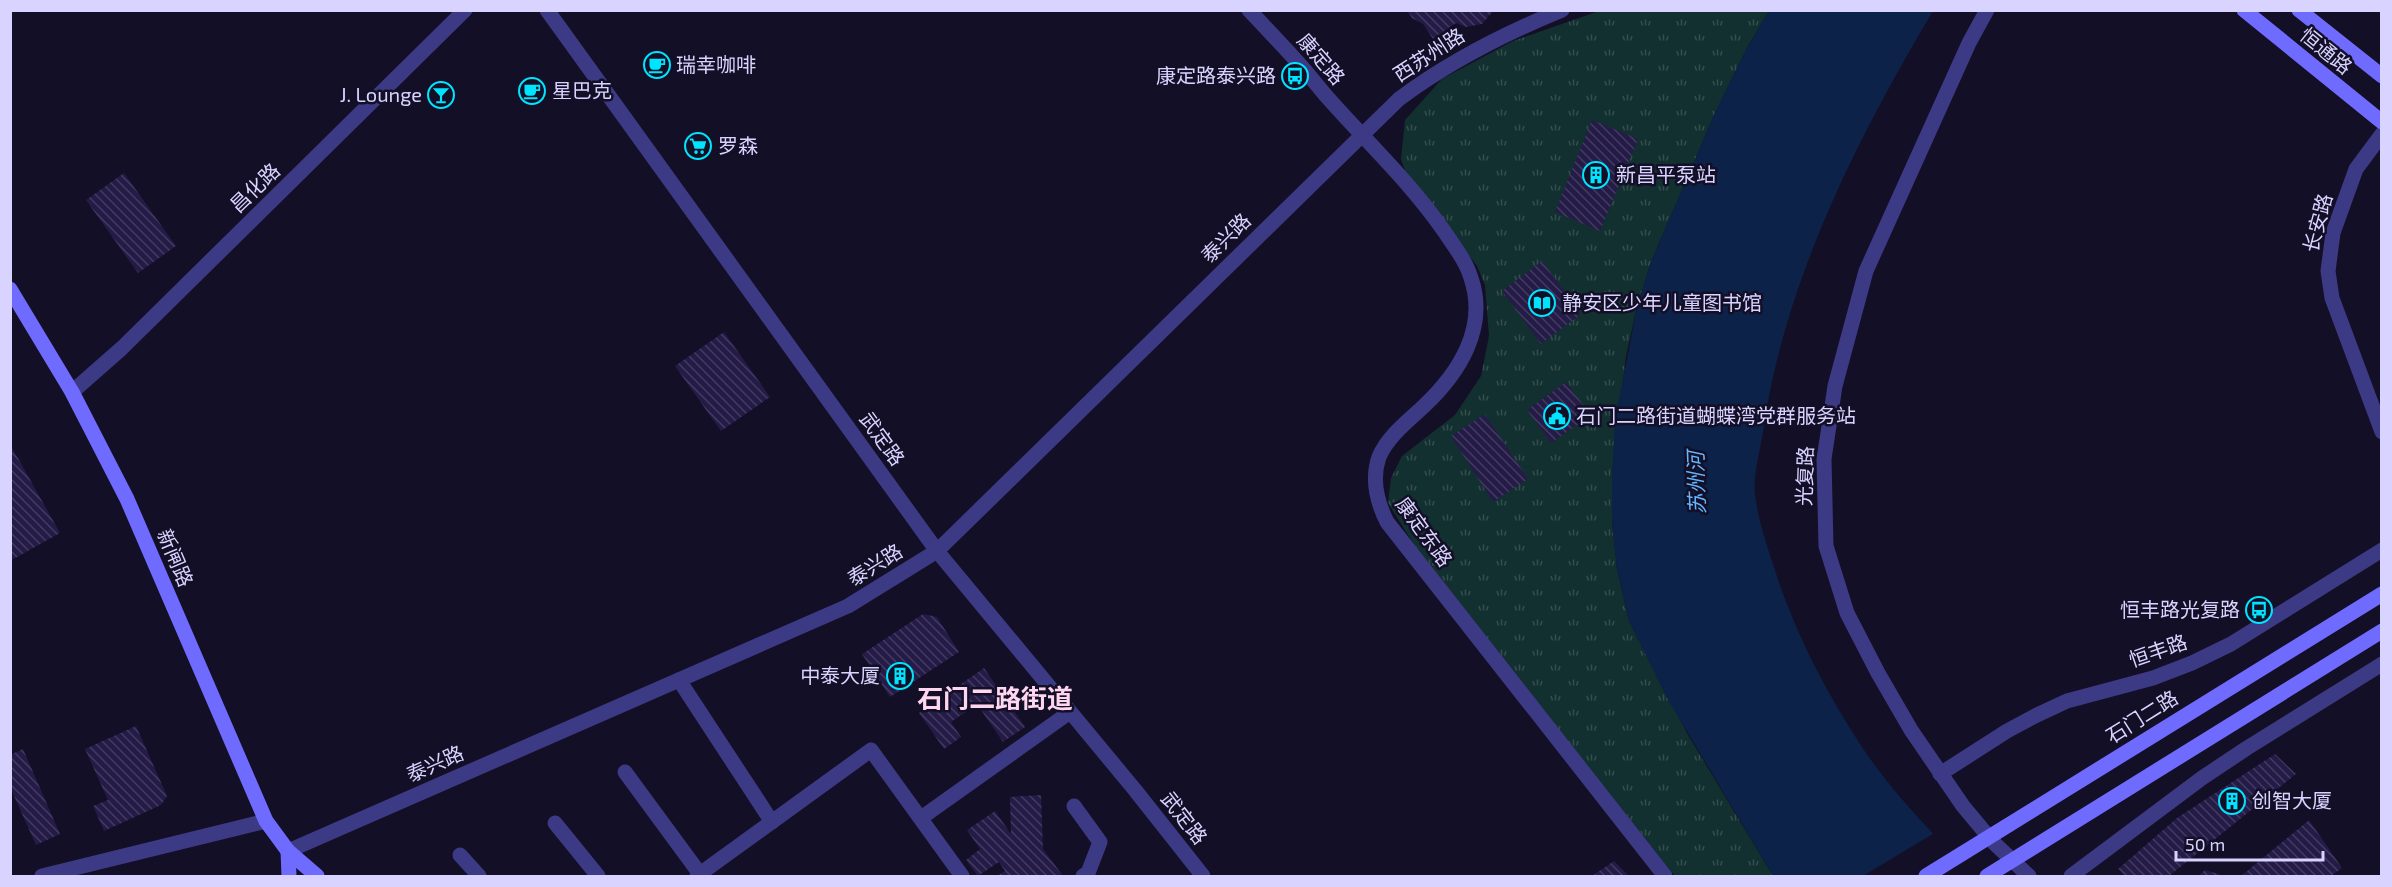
<svg xmlns="http://www.w3.org/2000/svg" width="2392" height="887" font-family="'Exo 2','Noto Sans SC',sans-serif">
<style>
.park{fill:url(#park-tufts)}
.water{fill:#0c2248}
.pier{fill:#130f26}
.building{fill:url(#building-back-hatch)}
.lines{fill:none;stroke-linecap:round;stroke-linejoin:round}
.street{stroke:#3d3a85;stroke-width:15}
.secondary{stroke:#6f6bff;stroke-width:15}
.secondary-bridge{stroke:#6f6bff;stroke-width:15}
.labels{text-anchor:middle;stroke-width:5;stroke-linejoin:round;paint-order:stroke}
.street-label{font-size:20px;fill:#d9d4ff;stroke:#130f26}
.poi-label{font-size:20px;fill:#d9d4ff;stroke:#130f26;text-anchor:start}
.water-label{font-size:21px;font-style:italic;fill:#62b6ff;stroke:#130f26}
.district-label{font-size:26px;font-weight:bold;fill:#ffd6f0;stroke:#130f26}
</style>
<defs>
<pattern id="park-tufts" width="24" height="20" patternUnits="userSpaceOnUse" patternTransform="scale(1.5)"><rect width="24" height="20" fill="#12302f"/><path d="M3 7l-1-3M5 7V3M7 7l1-3M15 17l-1-3M17 17v-4M19 17l1-3" fill="none" stroke="#344d4e"/></pattern>
<pattern id="building-back-hatch" width="6" height="6" patternUnits="userSpaceOnUse" patternTransform="scale(1.5)"><rect width="6" height="6" fill="#241b47"/><path d="M-1 5l2 2M0 0l6 6M5-1l2 2" fill="none" stroke="#433b63"/></pattern>
</defs>
<rect width="100%" height="100%" fill="#130f26"/>
<polygon class="park" points="1602,10 1769,11 1748,46 1715,113 1651,262 1637,307 1626,356 1612,475 1612,521 1617,569 1629,621 1688,735 1773,876 1675,876 1425,562 1388,503 1391,478 1402,456 1455,415 1481,376 1489,336 1485,285 1477,266 1407,176 1401,159 1405,120 1442,79 1513,41"/>
<path class="water" d="M1769 11H1933C1857 139 1784 282 1763 432 1760 451 1753 475 1755 494 1758 520 1767 546 1775 570 1794 631 1825 690 1860 744 1892 793 1934 835 1974 876H1773L1667 698 1629 621 1617 569 1612 521V475L1615 420 1637 307 1651 262 1715 113 1748 46Z"/>
<polygon class="pier" points="1936,832 1977,876 1863,876"/>
<g class="building">
<polygon points="1407,10 1494,10 1482,24 1466,27 1456,23 1433,39 1423,24 1412,18"/>
<polygon points="1592,120 1638,139 1600,231 1555,212"/>
<polygon points="124,173 176,246 138,273 86,200"/>
<polygon points="1542,261 1581,314 1541,344 1502,291"/>
<polygon points="724,332 770,397 721,431 675,366"/>
<polygon points="1566,382 1584,406 1581,422 1551,443 1527,410"/>
<polygon points="1485,414 1528,479 1493,502 1451,436"/>
<polygon points="10,444 60,533 10,561"/>
<polygon points="923,614 937,617 959,652 890,697 862,654"/>
<polygon points="984,668 1025,727 1003,742 977,704 951,722 961,737 944,749 919,713"/>
<polygon points="136,726 167,796 161,805 104,831 93,806 108,800 85,749"/>
<polygon points="23,749 60,834 36,845 10,787 10,755"/>
<polygon points="2275,754 2296,774 2169,876 2125,876 2118,869 2177,818"/>
<polygon points="1041,795 1043,849 1063,876 997,876 1005,871 999,862 978,876 966,860 980,849 967,830 995,811 1011,834 1010,797"/>
<polygon points="2309,820 2342,868 2331,876 2241,876"/>
<polygon points="1614,861 1629,876 1592,876"/>
<polygon points="2205,870 2225,876 2198,876"/>
</g>
<g class="lines">
<g class="street">
<polyline points="547,10 937,551 1135,790 1203,876"/>
<path d="M1249 10C1267 29 1285 48 1302 67 1311 77 1319 88 1328 98 1367 142 1410 182 1444 231 1454 246 1466 261 1471 278 1488 328 1459 373 1424 406 1408 421 1388 436 1379 457 1371 480 1377 502 1387 522L1665 876"/>
<polyline points="1987,10 1969,43 1866,271 1835,386 1824,459 1826,546 1847,613 1878,673 1911,730 1963,806 1993,842 2029,876"/>
<polyline points="2382,134 2356,169 2333,233 2328,271 2332,298 2382,432"/>
<polyline points="72,392 122,348 465,10"/>
<polyline points="679,680 772,822"/>
<polyline points="625,772 700,874"/>
<polyline points="1940,774 2007,731 2035,716 2067,701 2153,678 2192,663 2231,644 2382,550"/>
<polyline points="1074,806 1100,842 1088,873 1083,876"/>
<polyline points="921,818 1070,712"/>
<polyline points="555,823 598,876"/>
<path d="M288 851 848 606 937 551 1399 99C1450 61 1503 34 1562 10"/>
<polyline points="460,855 479,876"/>
<polyline points="42,876 266,821"/>
<polyline points="697,876 871,750 962,876"/>
<polyline points="2071,876 2202,778 2247,748 2382,664"/>
</g>
<g class="secondary">
<polyline points="2244,10 2382,122"/>
<polyline points="2299,10 2382,76"/>
<polyline points="10,289 72,392 127,499 266,821 288,851 317,876"/>
<polyline points="288,851 289,876"/>
</g>
<g class="secondary-bridge">
<polyline points="1926,876 2382,594"/>
<polyline points="1987,876 2382,631"/>
</g>
</g>
<defs>
<symbol id="cafe-ring" viewBox="-11 -11 22 22"><circle r="9.5" fill="#130f26" stroke="#00e5ff" stroke-width="1.5"/><path d="M-5.5-4.5H6V0H3Q3 3.5 0 3.5H-2.5Q-5.5 3.5-5.5 0ZM3-3.2v2h1.7v-2ZM-6 4.5H4V6H-6Z" fill="#00e5ff"/></symbol>
<symbol id="bus-ring" viewBox="-11 -11 22 22"><circle r="9.5" fill="#130f26" stroke="#00e5ff" stroke-width="1.5"/><path d="M-5-6H5V4H4V6H2V4H-2V6H-4V4H-5ZM-3.5-4V0h7V-4ZM-3.5 1.2v1.5H-2V1.2ZM2 1.2v1.5H3.5V1.2Z" fill="#00e5ff"/></symbol>
<symbol id="bar-ring" viewBox="-11 -11 22 22"><circle r="9.5" fill="#130f26" stroke="#00e5ff" stroke-width="1.5"/><path d="M-6-5H6L.8 .8V4.5H3.5V6h-7V4.5H-.8V.8Z" fill="#00e5ff"/></symbol>
<symbol id="supermarket-ring" viewBox="-11 -11 22 22"><circle r="9.5" fill="#130f26" stroke="#00e5ff" stroke-width="1.5"/><path d="M-6-5.5h2.5l.6 2H6L4.5 2H-2.5L-4.4-4H-6ZM-1.5 3.2a1.3 1.3 0 1 0 .1 0ZM3 3.2a1.3 1.3 0 1 0 .1 0Z" fill="#00e5ff"/></symbol>
<symbol id="building-ring" viewBox="-11 -11 22 22"><circle r="9.5" fill="#130f26" stroke="#00e5ff" stroke-width="1.5"/><path d="M-4-6H4V6H1V3H-1V6H-4ZM-2.5-4.3h1.7v1.8h-1.7ZM.8-4.3h1.7v1.8H.8ZM-2.5-1h1.7V.8h-1.7ZM.8-1h1.7V.8H.8Z" fill="#00e5ff"/></symbol>
<symbol id="library-ring" viewBox="-11 -11 22 22"><circle r="9.5" fill="#130f26" stroke="#00e5ff" stroke-width="1.5"/><path d="M-6-4Q-3-5.5-.7-3.5V5Q-3 3-6 4ZM6-4Q3-5.5 .7-3.5V5Q3 3 6 4Z" fill="#00e5ff"/></symbol>
<symbol id="civic-ring" viewBox="-11 -11 22 22"><circle r="9.5" fill="#130f26" stroke="#00e5ff" stroke-width="1.5"/><path d="M-.6-6.5H3V-4.5H.6V-3L4-1V1h2V6H-6V1h2V-1L-.6-3ZM-1.2 2.5V6h2.4V2.5Z" fill="#00e5ff"/></symbol>
</defs>
<g fill-rule="evenodd">
<use href="#cafe-ring" x="642" y="50" width="30" height="30"/>
<use href="#bus-ring" x="1280" y="61" width="30" height="30"/>
<use href="#cafe-ring" x="517" y="76" width="30" height="30"/>
<use href="#bar-ring" x="426" y="80" width="30" height="30"/>
<use href="#supermarket-ring" x="683" y="131" width="30" height="30"/>
<use href="#building-ring" x="1581" y="160" width="30" height="30"/>
<use href="#library-ring" x="1527" y="288" width="30" height="30"/>
<use href="#civic-ring" x="1542" y="401" width="30" height="30"/>
<use href="#bus-ring" x="2244" y="595" width="30" height="30"/>
<use href="#building-ring" x="885" y="661" width="30" height="30"/>
<use href="#building-ring" x="2217" y="786" width="30" height="30"/>
</g>
<g class="labels">
<g class="street-label">
<text transform="translate(2326 51) rotate(39)" y="7">恒通路</text>
<text transform="translate(1429 55) rotate(-33)" y="7">西苏州路</text>
<text transform="translate(1321 59) rotate(49)" y="7">康定路</text>
<text transform="translate(255 188) rotate(-44)" y="7">昌化路</text>
<text transform="translate(2318 223) rotate(-75)" y="7">长安路</text>
<text transform="translate(1226 238) rotate(-45)" y="7">泰兴路</text>
<text transform="translate(882 439) rotate(54)" y="7">武定路</text>
<text transform="translate(1805 476) rotate(-88)" y="7">光复路</text>
<text transform="translate(1424 532) rotate(54)" y="7">康定东路</text>
<text transform="translate(175 558) rotate(67)" y="7">新闸路</text>
<text transform="translate(875 565) rotate(-32)" y="7">泰兴路</text>
<text transform="translate(2158 651) rotate(-19)" y="7">恒丰路</text>
<text transform="translate(2142 717) rotate(-32)" y="7">石门二路</text>
<text transform="translate(435 764) rotate(-24)" y="7">泰兴路</text>
<text transform="translate(1184 818) rotate(52)" y="7">武定路</text>
</g>
<g class="poi-label">
<text x="676" y="72">瑞幸咖啡</text>
<text x="1276" y="83" text-anchor="end">康定路泰兴路</text>
<text x="552" y="98">星巴克</text>
<text x="422" y="102" text-anchor="end">J. Lounge</text>
<text x="718" y="153">罗森</text>
<text x="1616" y="182">新昌平泵站</text>
<text x="1562" y="310">静安区少年儿童图书馆</text>
<text x="1576" y="423">石门二路街道蝴蝶湾党群服务站</text>
<text x="2240" y="617" text-anchor="end">恒丰路光复路</text>
<text x="880" y="683" text-anchor="end">中泰大厦</text>
<text x="2252" y="808">创智大厦</text>
</g>
<g class="water-label">
<text transform="translate(1697 483) rotate(-92)" y="7">苏州河</text>
</g>
<g class="district-label">
<text x="995" y="708">石门二路街道</text>
</g>
</g>
<rect width="2392" height="887" fill="none" stroke="#d9d4ff" stroke-width="24"/>
<path d="M2176 851v9h147v-9" fill="none" stroke="#d9d4ff" stroke-width="3"/>
<text x="2185" y="851" font-size="18" fill="#d9d4ff" stroke="#130f26" stroke-width="4.5" paint-order="stroke">50 m</text>
</svg>
